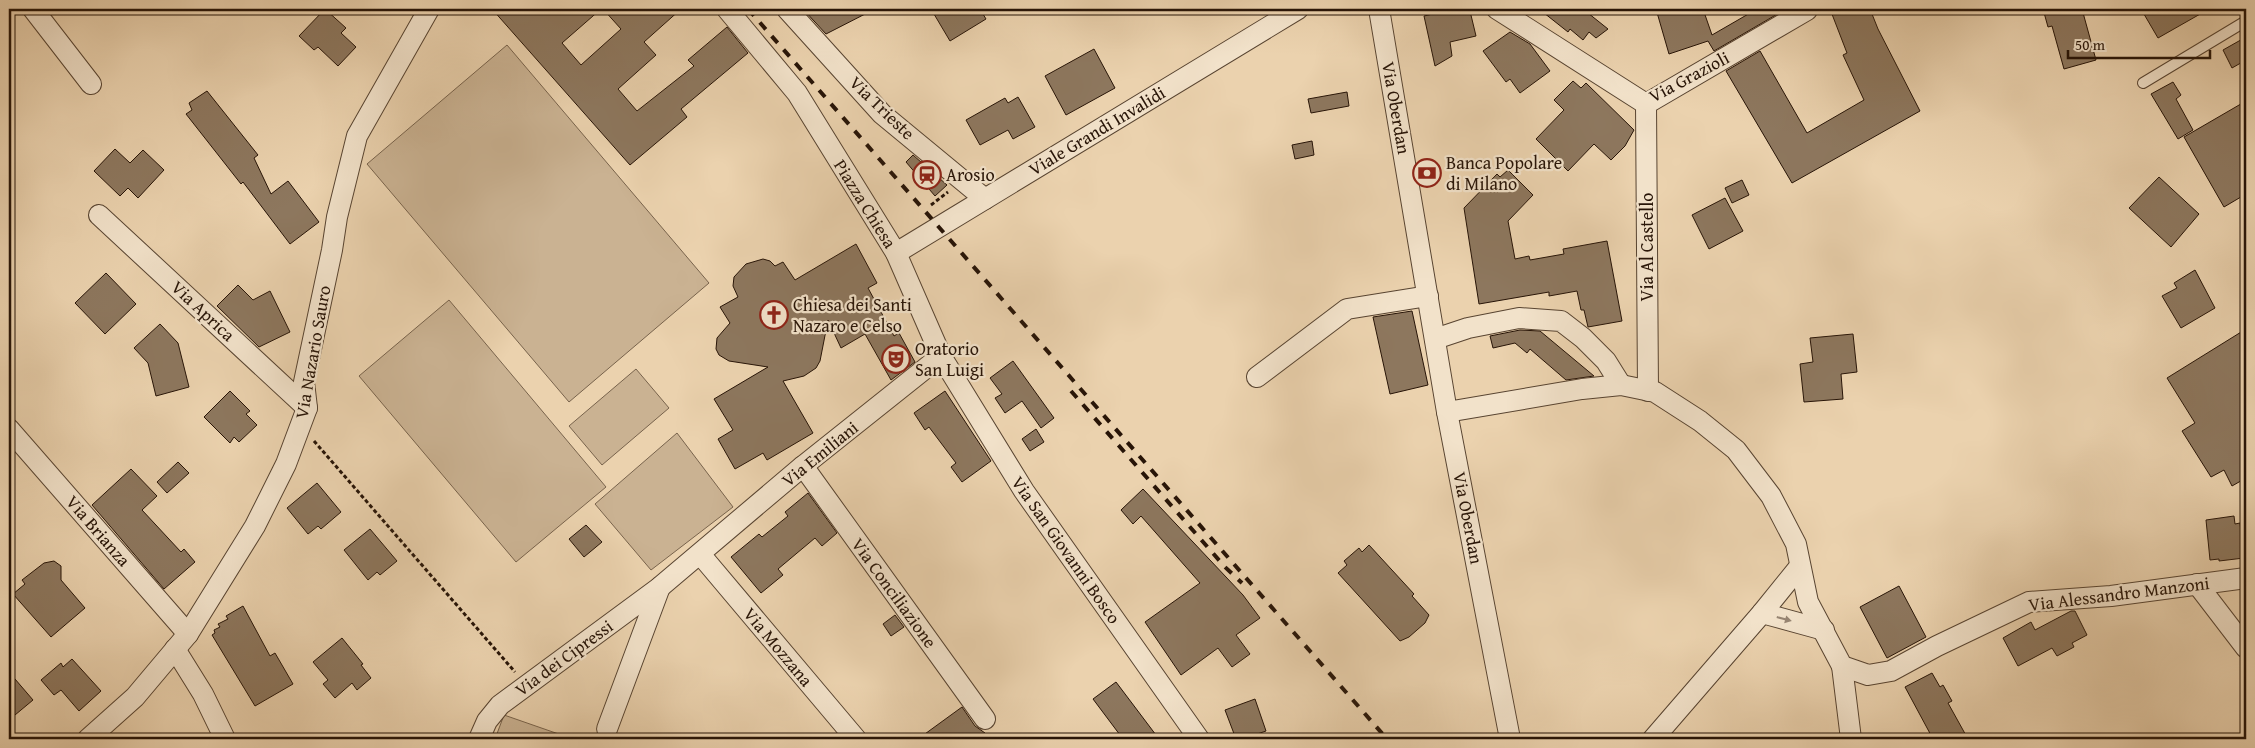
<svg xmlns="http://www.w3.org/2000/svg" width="2255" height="748" font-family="'Gentium Book Plus',serif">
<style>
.green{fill:#cab292;stroke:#78634c}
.building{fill:#8d775e;stroke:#271407}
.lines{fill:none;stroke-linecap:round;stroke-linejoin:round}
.lane-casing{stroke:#584431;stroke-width:12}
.street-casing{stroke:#584431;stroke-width:22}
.path{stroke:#271407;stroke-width:3;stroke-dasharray:4 2.5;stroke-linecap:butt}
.lane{stroke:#f2e2ca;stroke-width:10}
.street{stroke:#f2e2ca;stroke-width:20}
.rail{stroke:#271407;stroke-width:4;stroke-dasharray:9 9;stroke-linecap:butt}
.oneway{fill:#978572}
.labels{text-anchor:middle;stroke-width:4.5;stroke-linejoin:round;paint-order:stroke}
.street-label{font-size:18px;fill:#271407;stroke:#f2e2ca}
.poi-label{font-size:18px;fill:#271407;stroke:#f2e2ca;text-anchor:start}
</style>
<rect width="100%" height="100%" fill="#ebd2ae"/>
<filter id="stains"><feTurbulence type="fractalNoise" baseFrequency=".004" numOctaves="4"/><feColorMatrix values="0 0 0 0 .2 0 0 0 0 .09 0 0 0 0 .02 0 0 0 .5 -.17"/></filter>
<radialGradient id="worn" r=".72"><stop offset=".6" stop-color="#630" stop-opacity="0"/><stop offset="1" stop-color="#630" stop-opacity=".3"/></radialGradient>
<g class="green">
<polygon points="507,45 709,283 569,402 367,164"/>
<polygon points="449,300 606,487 516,562 359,376"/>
<polygon points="636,369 669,408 602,465 569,426"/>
<polygon points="677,433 733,507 651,570 595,504"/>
<polygon points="504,715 573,739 495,739"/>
</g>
<g class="building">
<polygon points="325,9 346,28 341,33 356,47 338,66 318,47 314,50 299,36"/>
<polygon points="492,9 601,9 562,43 581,65 621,29 603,9 681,9 644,42 656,55 618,89 637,111 694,66 688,60 727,27 748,53 681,109 687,117 630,165"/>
<polygon points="803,9 830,9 834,14 844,9 867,9 869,12 826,34"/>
<polygon points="931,9 980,9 986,19 950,41"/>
<polygon points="1436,9 1458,9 1459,13 1470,11 1476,36 1450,42 1452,56 1435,66 1424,16 1437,13"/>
<polygon points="1539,9 1583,9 1608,29 1596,38 1589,32 1583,40 1570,29 1568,32"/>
<polygon points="1656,9 1703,9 1712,35 1757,9 1786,9 1714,51 1708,41 1669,54"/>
<polygon points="1830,9 1870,9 1878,29 1920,111 1792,183 1726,71 1760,51 1807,133 1864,100 1843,55 1847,53"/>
<polygon points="2043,9 2082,9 2096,60 2064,69 2052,26 2048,27"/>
<polygon points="2141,9 2209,9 2158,38"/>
<polygon points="1510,32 1530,44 1550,71 1520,93 1510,79 1506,82 1483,51"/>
<polygon points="2246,37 2246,60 2232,68 2223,50"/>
<polygon points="1094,49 1115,88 1066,115 1045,76"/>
<polygon points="1573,81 1581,88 1586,83 1634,130 1625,146 1611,160 1594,144 1568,171 1536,139 1564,110 1554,100"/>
<polygon points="2173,82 2181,95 2176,99 2193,130 2178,139 2151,94"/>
<polygon points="207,91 258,155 254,158 271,194 288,181 319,222 290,244 243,182 241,184 186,114 192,110 189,103"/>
<polygon points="1347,92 1349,106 1311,113 1308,99"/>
<polygon points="1018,97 1035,127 1013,139 1008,130 980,145 966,120 1005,98 1008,103"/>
<polygon points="2246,101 2246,194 2224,207 2184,137"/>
<polygon points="1312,141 1314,155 1295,159 1292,145"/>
<polygon points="115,149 130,163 143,150 164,170 138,198 128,188 120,196 94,171"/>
<polygon points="913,155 947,185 935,196 906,162"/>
<polygon points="1508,170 1533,195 1508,221 1515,259 1529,256 1530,260 1564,254 1563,249 1607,241 1622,321 1588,327 1584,310 1581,310 1577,291 1549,296 1549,292 1479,304 1464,208 1497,174 1500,177"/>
<polygon points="2159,177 2199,214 2171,247 2129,208"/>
<polygon points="1742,180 1749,195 1732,203 1725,188"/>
<polygon points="1725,198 1743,231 1709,249 1692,215"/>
<polygon points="856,244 877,283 868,288 894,336 899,333 915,362 891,380 865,334 841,348 828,320 820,361 816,368 804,376 783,381 813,433 767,460 763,453 735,469 718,439 733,430 714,399 768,367 729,361 719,355 716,349 717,338 730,323 720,307 738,297 733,286 734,277 746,264 763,259 770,261 775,266 783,262 795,280"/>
<polygon points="2195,270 2215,308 2181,328 2162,296 2177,288 2174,283"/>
<polygon points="106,273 136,304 105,334 75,303"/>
<polygon points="238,285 253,300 270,291 290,332 259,347 217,306"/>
<polygon points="1412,311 1428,385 1390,394 1373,317"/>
<polygon points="160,324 178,343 189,387 156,396 148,363 134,348"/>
<polygon points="2246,329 2246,478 2232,486 2224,470 2211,477 2182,431 2195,423 2167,378"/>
<polygon points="1520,330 1540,331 1594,376 1566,380 1530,349 1527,353 1515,343 1493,348 1490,336"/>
<polygon points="1853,334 1857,372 1841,374 1843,399 1804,402 1800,364 1813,362 1810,338"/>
<polygon points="1013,361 1054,418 1041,428 1022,401 1005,413 995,398 1002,394 990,378"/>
<polygon points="230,391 250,411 246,414 257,425 239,442 234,437 230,443 204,417"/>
<polygon points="945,391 991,461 962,482 951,467 956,463 929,427 925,430 914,413"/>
<polygon points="1036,429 1044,442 1030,451 1022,439"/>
<polygon points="178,462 189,473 167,493 157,482"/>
<polygon points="131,469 157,496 142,510 181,552 184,549 195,562 164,589 92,505"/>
<polygon points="317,483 341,512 321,529 318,526 308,534 287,508"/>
<polygon points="1143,489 1243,595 1260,618 1236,635 1250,654 1232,667 1218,648 1181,675 1145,622 1200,583 1141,516 1133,524 1121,510"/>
<polygon points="808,493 837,533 822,546 815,538 778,569 783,575 761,593 731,557 759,534 762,537 788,516 785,512"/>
<polygon points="2234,516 2235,524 2240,523 2244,558 2219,561 2219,559 2210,560 2206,520"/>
<polygon points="586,525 602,542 584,557 569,539"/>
<polygon points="370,529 397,561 380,575 377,572 368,580 344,550"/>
<polygon points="1369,545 1414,594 1412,596 1429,615 1425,623 1409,637 1400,641 1338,573 1347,565 1344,561 1359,548 1362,552"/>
<polygon points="54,561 61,566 61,580 85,608 51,637 13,594 25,584 22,580 44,563"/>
<polygon points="1899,586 1926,637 1887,658 1860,607"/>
<polygon points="243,606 270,656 275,653 293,684 255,706 212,635 215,633 214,630 220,627 218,624 228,619 226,616"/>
<polygon points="2071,611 2075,611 2087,635 2072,643 2074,647 2057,656 2052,648 2018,666 2003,638 2031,622 2035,630"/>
<polygon points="895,615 904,627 891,636 883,624"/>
<polygon points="342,638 363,664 361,665 371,678 357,690 352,683 335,698 323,684 328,680 313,662"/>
<polygon points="72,659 101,691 79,711 61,690 54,695 41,680 61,663 63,667"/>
<polygon points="9,672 33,700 9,720"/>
<polygon points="1932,673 1940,687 1943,685 1952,701 1948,703 1968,739 1933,739 1905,687"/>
<polygon points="1116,682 1159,739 1123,739 1093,699"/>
<polygon points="1255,699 1266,731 1243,739 1236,739 1225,710"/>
<polygon points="962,707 975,726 985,733 976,739 918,739"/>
</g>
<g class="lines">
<defs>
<polyline id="lane" points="2143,83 2246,21"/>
<g id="street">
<polyline points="33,9 91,84"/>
<polyline points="727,9 797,93 896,253 941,356 1024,491 1199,739"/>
<polyline points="787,9 882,114 985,199"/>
<polyline points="1379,9 1447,412 1510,739"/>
<polyline points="1497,9 1646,104 1807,10"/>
<polyline points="1646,104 1648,391"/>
<polyline points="99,215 307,408"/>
<polyline points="896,253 1298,9"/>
<polyline points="1435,339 1468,328 1519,318 1561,321 1583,338 1606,361 1621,385"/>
<polyline points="1257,377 1347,309 1428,296"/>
<polyline points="1447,412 1582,389 1621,385 1655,392 1700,421 1736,450 1771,496 1796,544 1808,602 1842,666 1868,675 1891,671 1937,646 2029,602 2111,596 2246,578"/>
<polyline points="9,429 188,634"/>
<polyline points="803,466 985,719"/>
<polyline points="700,554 856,739"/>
<polyline points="1800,566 1762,613 1824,630"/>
<polyline points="2197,584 2246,648"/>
<polyline points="175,649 203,694 225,739"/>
<polyline points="1842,666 1851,739"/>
<polyline points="607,729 660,587"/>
<polyline points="88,739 135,697 188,634 255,526 286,464 307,408 304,382 332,250 337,217 357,136 429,9"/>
<polyline points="479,739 487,721 500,705 660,587 803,466 941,356"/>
<polyline points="1653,739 1762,613"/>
</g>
</defs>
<use href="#lane" class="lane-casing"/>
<use href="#street" class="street-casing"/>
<g class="path">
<polyline points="931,205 948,192"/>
<polyline points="314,441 515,672"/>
</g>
<use href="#lane" class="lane"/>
<use href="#street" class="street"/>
<g class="rail">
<polyline points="748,9 1387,739"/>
<polyline points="1071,391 1225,567 1242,583"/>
</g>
</g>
<defs><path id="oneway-solid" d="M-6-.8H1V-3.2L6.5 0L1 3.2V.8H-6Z" transform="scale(1.25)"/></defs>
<use class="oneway" href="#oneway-solid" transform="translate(1784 619) rotate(15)"/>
<defs>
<symbol id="bank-ring" viewBox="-11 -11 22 22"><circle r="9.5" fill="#f2e2ca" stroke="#8f2418" stroke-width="1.5"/><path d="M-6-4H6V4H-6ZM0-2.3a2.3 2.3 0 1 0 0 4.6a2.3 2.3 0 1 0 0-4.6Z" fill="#8f2418"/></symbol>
<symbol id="station-ring" viewBox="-11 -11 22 22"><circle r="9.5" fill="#f2e2ca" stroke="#8f2418" stroke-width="1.5"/><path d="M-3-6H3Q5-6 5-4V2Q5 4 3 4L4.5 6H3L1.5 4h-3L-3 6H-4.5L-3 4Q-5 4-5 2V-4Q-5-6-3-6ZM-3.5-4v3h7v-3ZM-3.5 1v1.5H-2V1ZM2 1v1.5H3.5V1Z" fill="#8f2418"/></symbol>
<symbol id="church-ring" viewBox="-11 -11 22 22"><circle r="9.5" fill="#f2e2ca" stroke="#8f2418" stroke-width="1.5"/><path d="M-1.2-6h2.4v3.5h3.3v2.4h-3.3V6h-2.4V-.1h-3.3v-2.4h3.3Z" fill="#8f2418"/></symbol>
<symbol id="theatre-ring" viewBox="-11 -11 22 22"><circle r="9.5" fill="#f2e2ca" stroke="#8f2418" stroke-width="1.5"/><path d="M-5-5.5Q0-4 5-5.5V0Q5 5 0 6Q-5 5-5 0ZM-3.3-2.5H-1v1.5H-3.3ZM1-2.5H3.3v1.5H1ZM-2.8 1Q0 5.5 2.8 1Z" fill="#8f2418"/></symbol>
</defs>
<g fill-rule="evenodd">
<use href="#bank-ring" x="1411" y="157" width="32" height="32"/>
<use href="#station-ring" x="911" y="159" width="32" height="32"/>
<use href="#church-ring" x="758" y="299" width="32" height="32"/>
<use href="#theatre-ring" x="880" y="343" width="32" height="32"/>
</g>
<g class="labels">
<g class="street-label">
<text transform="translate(1689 77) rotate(-28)" y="6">Via Grazioli</text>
<text transform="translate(882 108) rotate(44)" y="6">Via Trieste</text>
<text transform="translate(1396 108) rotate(80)" y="6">Via Oberdan</text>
<text transform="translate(1097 131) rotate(-31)" y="6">Viale Grandi Invalidi</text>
<text transform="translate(865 204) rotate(58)" y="6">Piazza Chiesa</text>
<text transform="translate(1647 247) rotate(-90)" y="6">Via Al Castello</text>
<text transform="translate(203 311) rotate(43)" y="6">Via Aprica</text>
<text transform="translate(313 352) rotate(-80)" y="6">Via Nazario Sauro</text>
<text transform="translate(820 454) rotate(-39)" y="6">Via Emiliani</text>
<text transform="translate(1468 518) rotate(79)" y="6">Via Oberdan</text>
<text transform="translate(98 531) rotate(49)" y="6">Via Brianza</text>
<text transform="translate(1066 550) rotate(55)" y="6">Via San Giovanni Bosco</text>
<text transform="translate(894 593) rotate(54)" y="6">Via Conciliazione</text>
<text transform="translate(2119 594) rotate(-7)" y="6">Via Alessandro Manzoni</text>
<text transform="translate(778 647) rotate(50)" y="6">Via Mozzana</text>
<text transform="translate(564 658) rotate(-36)" y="6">Via dei Cipressi</text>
</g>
<g class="poi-label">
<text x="1446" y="169">Banca Popolare<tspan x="1446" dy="21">di Milano</tspan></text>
<text x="946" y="181">Arosio</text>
<text x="793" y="311">Chiesa dei Santi<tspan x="793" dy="21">Nazaro e Celso</tspan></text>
<text x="915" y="355">Oratorio<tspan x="915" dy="21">San Luigi</tspan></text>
</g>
</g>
<rect width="2255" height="748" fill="none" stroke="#ebd2ae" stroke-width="30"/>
<rect x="10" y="10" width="2235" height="728" fill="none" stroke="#271407" stroke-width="2.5"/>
<rect x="15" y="15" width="2225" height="718" fill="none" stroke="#271407"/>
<path d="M2068 50v8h142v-8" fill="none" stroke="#271407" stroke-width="2.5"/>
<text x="2075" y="50" font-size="15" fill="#271407" stroke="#f2e2ca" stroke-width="4" paint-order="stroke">50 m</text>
<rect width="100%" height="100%" filter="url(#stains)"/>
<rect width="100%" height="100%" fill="url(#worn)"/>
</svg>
